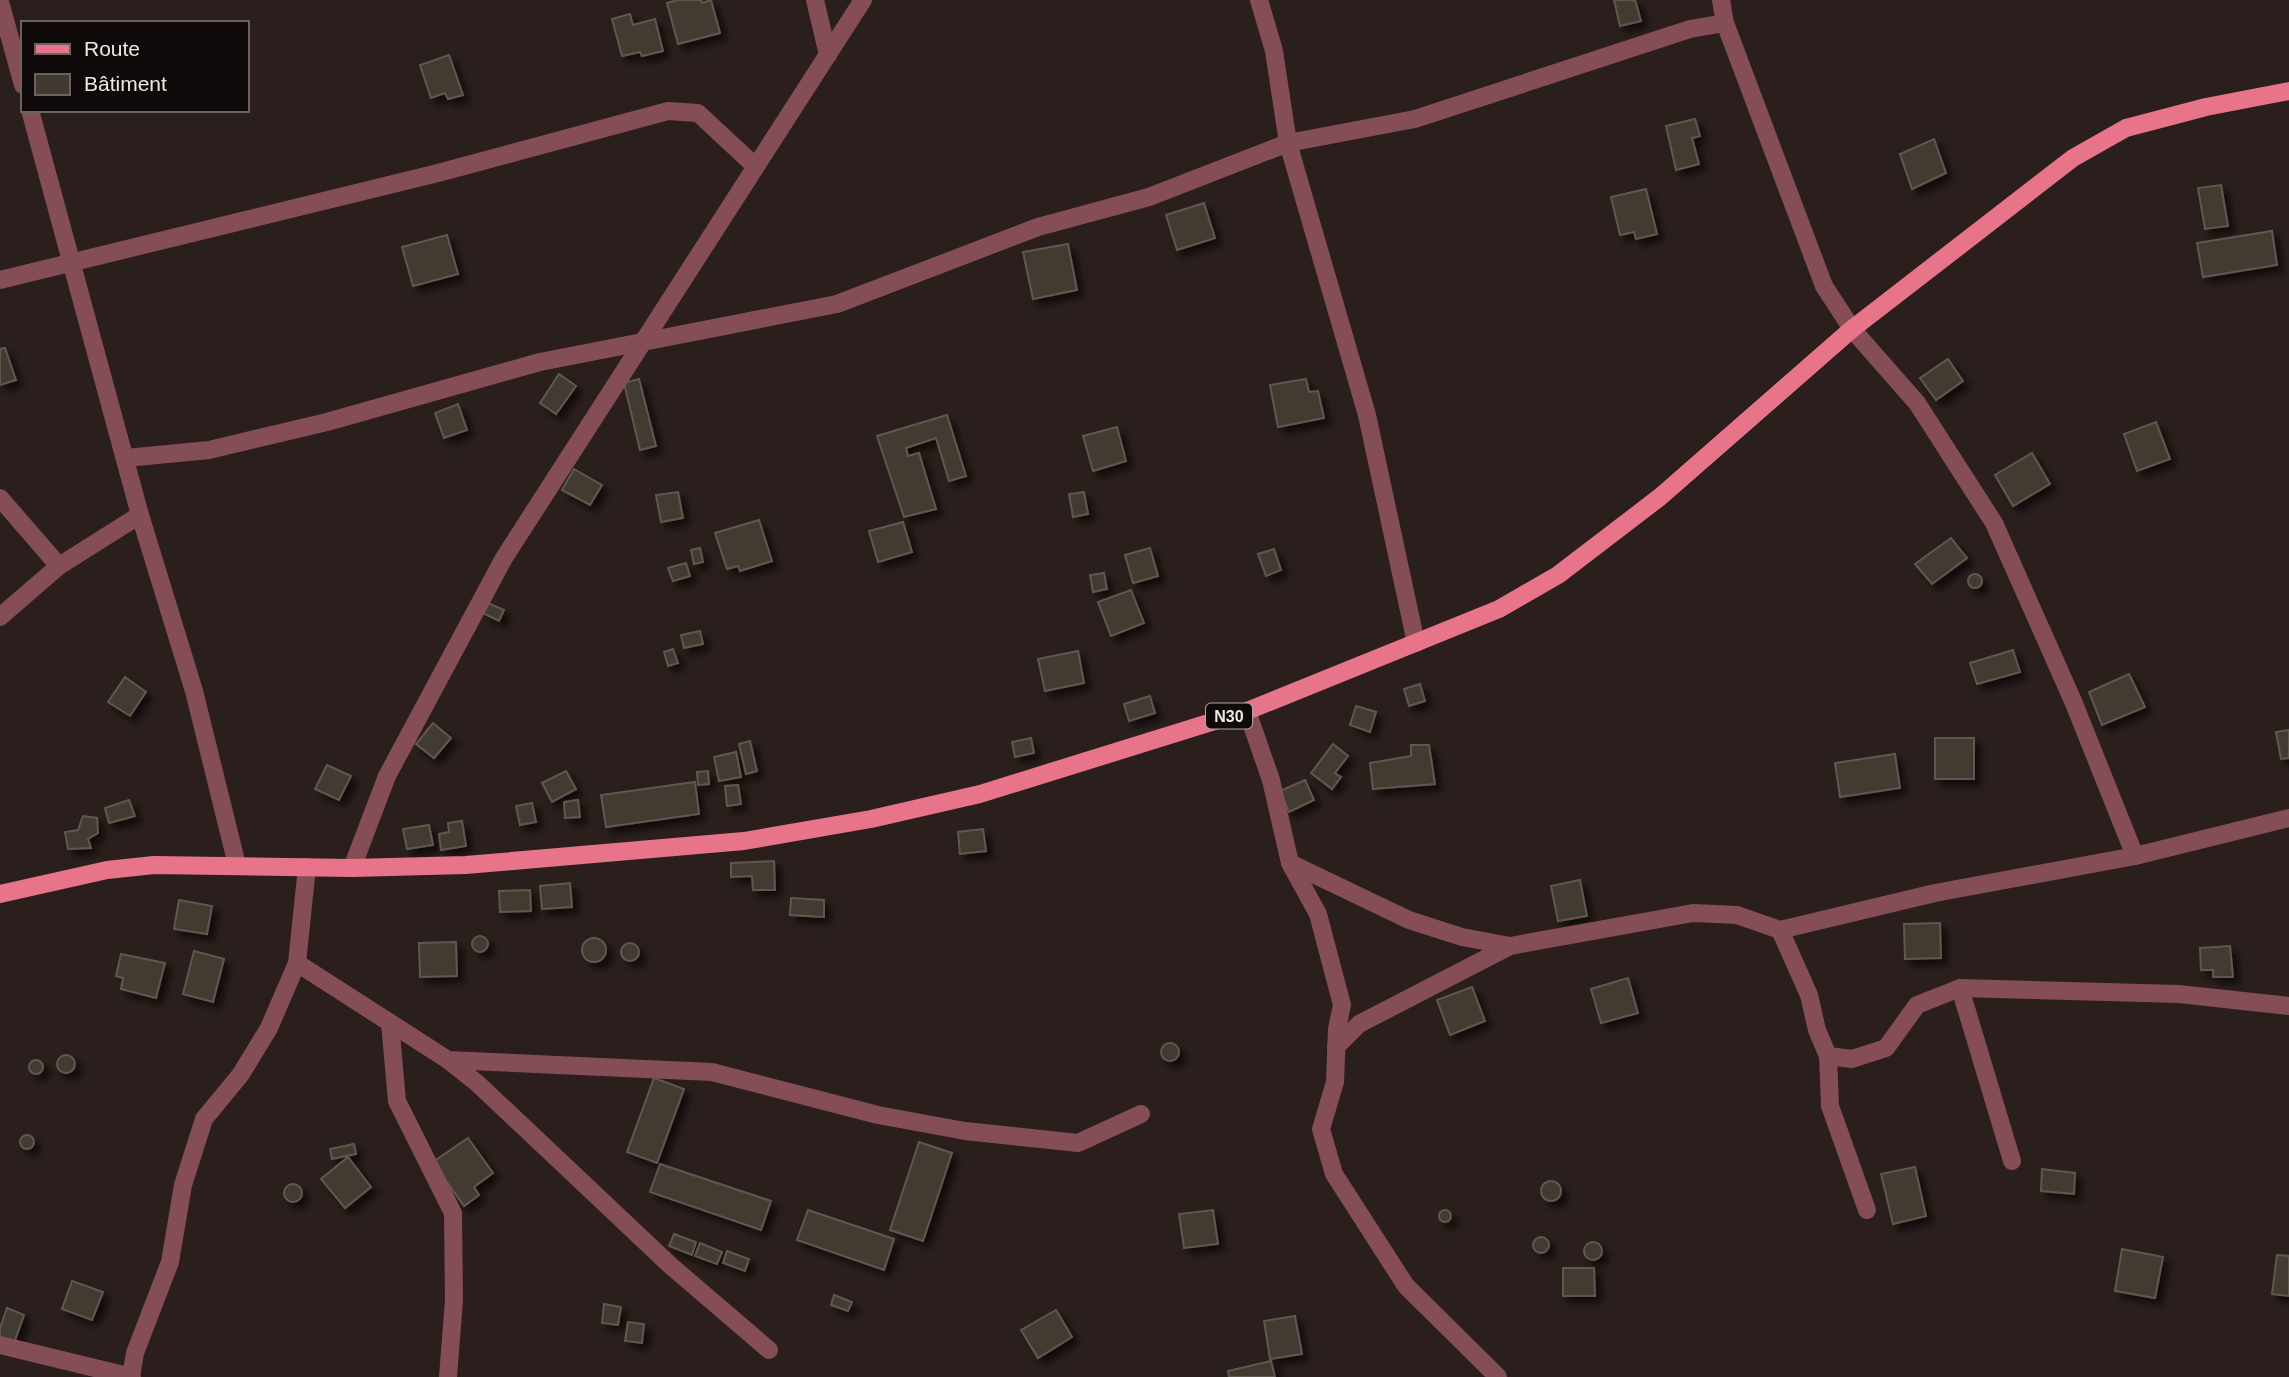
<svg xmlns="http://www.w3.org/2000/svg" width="2289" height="1377" font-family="Arial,sans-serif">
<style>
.building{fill:#423a31;stroke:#61584f;stroke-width:2;filter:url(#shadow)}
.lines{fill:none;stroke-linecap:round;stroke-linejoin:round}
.minor{stroke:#854d56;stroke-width:18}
.primary{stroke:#e87489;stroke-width:18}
.labels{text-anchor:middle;stroke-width:5;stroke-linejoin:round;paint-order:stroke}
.shield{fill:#0f0a09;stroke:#aca5a3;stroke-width:2}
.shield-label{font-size:16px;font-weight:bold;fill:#efe8e5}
</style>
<defs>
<filter id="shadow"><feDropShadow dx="6" dy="6" stdDeviation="3.5" flood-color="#0009"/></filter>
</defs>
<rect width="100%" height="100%" fill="#2a1f1c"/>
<g class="building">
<polygon points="678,0 701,0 702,3 711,0 720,33 678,44 667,3"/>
<polygon points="1614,0 1635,0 1641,21 1620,26"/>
<polygon points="630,14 633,25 655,19 663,51 642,56 640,52 622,56 612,19"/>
<polygon points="449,55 463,95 448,99 445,93 431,98 420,65"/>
<polygon points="1695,119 1700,136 1692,138 1699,164 1676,170 1666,126"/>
<polygon points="1934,139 1946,173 1912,189 1900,154"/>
<polygon points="2221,185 2228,226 2205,229 2198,188"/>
<polygon points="1646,189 1657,234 1636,239 1634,232 1620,235 1611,197"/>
<polygon points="1204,203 1215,238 1177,250 1166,215"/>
<polygon points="2272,231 2277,265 2203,277 2197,243"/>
<polygon points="447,235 458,274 413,286 402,247"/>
<polygon points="1068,244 1077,290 1033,299 1023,252"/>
<polygon points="5,348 16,380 0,385 0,349"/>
<polygon points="1948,359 1963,381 1936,400 1920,378"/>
<polygon points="559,374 576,386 556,414 540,403"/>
<polygon points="639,379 656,446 640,450 624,383"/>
<polygon points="1306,379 1309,392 1318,391 1324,418 1278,427 1270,385"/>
<polygon points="458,404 467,430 444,438 435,413"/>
<polygon points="947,415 966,476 949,481 936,438 906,448 908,456 919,453 936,509 904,517 877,436"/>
<polygon points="2156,422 2170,459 2137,471 2124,434"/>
<polygon points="1117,427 1126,461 1093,471 1083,436"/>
<polygon points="2032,453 2050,484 2013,506 1995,475"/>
<polygon points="574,469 602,485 590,505 562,490"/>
<polygon points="678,492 683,518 661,522 656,495"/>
<polygon points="1084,492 1088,514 1073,517 1069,494"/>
<polygon points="759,520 772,561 740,571 738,566 727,569 715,533"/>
<polygon points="903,522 912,552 878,562 869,531"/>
<polygon points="1951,538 1967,558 1932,584 1915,564"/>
<polygon points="700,548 703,562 694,564 691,550"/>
<polygon points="1150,548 1158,576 1133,583 1125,555"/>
<polygon points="1274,549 1281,570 1266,576 1258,554"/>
<polygon points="686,563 690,576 673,581 668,568"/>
<polygon points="1104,573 1107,589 1093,592 1090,575"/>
<circle cx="1975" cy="581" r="7"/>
<polygon points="1131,590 1144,623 1111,636 1098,602"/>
<polygon points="488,603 504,610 499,621 483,613"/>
<polygon points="700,631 703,644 684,648 681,635"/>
<polygon points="673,649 678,663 668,666 664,652"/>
<polygon points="2013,650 2020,672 1977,684 1970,663"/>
<polygon points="1078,651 1084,683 1045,691 1038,659"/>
<polygon points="2129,674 2145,707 2102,725 2089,692"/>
<polygon points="125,677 146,692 130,716 108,702"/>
<polygon points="1420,684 1425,701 1409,706 1404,689"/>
<polygon points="1150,696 1155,713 1129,721 1124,704"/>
<polygon points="1356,706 1376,712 1370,732 1350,725"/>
<polygon points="433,723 451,738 434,758 416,744"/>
<polygon points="2289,730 2289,758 2281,759 2276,732"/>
<polygon points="1031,738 1034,753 1015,757 1012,742"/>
<rect x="1935" y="738" width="39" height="41"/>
<polygon points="750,741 757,771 746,774 739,744"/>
<polygon points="1333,744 1348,756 1335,773 1341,777 1332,789 1311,773"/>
<polygon points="1411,745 1429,745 1435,784 1373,789 1370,763 1411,756"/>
<polygon points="736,752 741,777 719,781 714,757"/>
<polygon points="1895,754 1900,788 1840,797 1835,763"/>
<polygon points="327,765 351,776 339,800 315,789"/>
<polygon points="566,771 576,789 552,802 542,783"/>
<polygon points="708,771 709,784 698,785 697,772"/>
<polygon points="1305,780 1314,800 1289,812 1280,791"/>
<polygon points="695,782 699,814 606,827 601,795"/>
<polygon points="738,785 741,804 727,806 725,786"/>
<polygon points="129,800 135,816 109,823 105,808"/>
<polygon points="578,800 580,817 565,818 564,802"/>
<polygon points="532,803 536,822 520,825 516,806"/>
<polygon points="83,816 97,818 98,833 88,839 91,848 68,849 65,832 78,830"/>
<polygon points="462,821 466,846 441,850 439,834 449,832 448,823"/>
<polygon points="429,825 433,845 407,849 403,829"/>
<polygon points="983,829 986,851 960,854 958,832"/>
<polygon points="774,861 775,890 753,890 752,876 731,877 731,863"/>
<polygon points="1580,880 1587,916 1558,921 1551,886"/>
<polygon points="570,883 572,907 542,909 540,886"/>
<polygon points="530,890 531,911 500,912 499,891"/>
<polygon points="791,898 824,900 824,917 790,915"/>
<polygon points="179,900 212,906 207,934 174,929"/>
<polygon points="1940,923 1941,958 1905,959 1904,924"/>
<circle cx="480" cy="944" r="8"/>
<circle cx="594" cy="950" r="12"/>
<polygon points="456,942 457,976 420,977 419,943"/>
<circle cx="630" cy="952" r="9"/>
<polygon points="2230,946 2233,977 2213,977 2213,970 2201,970 2200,948"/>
<polygon points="194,951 224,959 213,1002 183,994"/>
<polygon points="121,954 165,963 156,998 121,989 123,978 116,976"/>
<polygon points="1628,978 1638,1013 1601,1023 1591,989"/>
<polygon points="1472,987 1485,1021 1450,1035 1437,1000"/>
<circle cx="1170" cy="1052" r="9"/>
<circle cx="66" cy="1064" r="9"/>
<circle cx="36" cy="1067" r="7"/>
<polygon points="654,1078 684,1089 657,1163 627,1152"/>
<circle cx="27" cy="1142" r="7"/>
<polygon points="468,1138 493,1173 474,1187 479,1195 464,1206 433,1162"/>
<polygon points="919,1142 952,1153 923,1241 890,1230"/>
<polygon points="354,1144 356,1154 332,1159 330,1149"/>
<polygon points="348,1157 371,1187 345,1208 321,1179"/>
<polygon points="660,1164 771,1201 761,1230 650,1192"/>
<polygon points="1915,1167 1926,1216 1893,1224 1881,1174"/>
<polygon points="2042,1169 2075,1173 2074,1194 2041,1191"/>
<circle cx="1551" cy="1191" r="10"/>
<circle cx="293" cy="1193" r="9"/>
<circle cx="1445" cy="1216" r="6"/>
<polygon points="808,1210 894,1239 884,1270 797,1240"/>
<polygon points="1213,1210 1218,1244 1184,1248 1179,1214"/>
<polygon points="674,1234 696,1242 692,1255 669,1246"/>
<circle cx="1541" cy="1245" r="8"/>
<circle cx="1593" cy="1251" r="9"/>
<polygon points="700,1243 722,1252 717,1264 695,1256"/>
<polygon points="2122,1249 2163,1257 2155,1298 2115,1291"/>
<polygon points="727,1251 749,1259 745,1271 723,1263"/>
<polygon points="2277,1255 2289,1256 2289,1296 2272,1294"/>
<polygon points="1563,1268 1594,1268 1595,1296 1563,1296"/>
<polygon points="72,1281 103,1292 92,1320 62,1309"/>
<polygon points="834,1295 852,1302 848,1311 831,1305"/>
<polygon points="604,1304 621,1307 618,1325 602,1323"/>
<polygon points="7,1308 24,1315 14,1343 0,1338 0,1328"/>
<polygon points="1056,1310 1072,1337 1038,1358 1021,1330"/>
<polygon points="1295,1316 1302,1354 1270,1359 1264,1321"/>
<polygon points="628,1322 644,1324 642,1343 625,1341"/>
<polygon points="1271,1361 1275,1377 1229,1377 1228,1371"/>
</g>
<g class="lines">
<g class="minor">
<polyline points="815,0 828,55"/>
<polyline points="1259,0 1274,51 1288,143 1367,415 1416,643"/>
<polyline points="1721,0 1725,23 1824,286 1852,329 1917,403 1994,523 2073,701 2135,856"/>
<polyline points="0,2 23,85"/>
<polyline points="30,110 140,515 194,691 237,865"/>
<polyline points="0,280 438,173 668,111 698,113 755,166"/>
<polyline points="126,458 209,450 327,422 540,362 837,304 1038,227 1149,197 1288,143 1415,119 1690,29 1725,23"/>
<polyline points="0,498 59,566"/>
<polyline points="0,617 59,566 140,515"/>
<polyline points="1247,711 1271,780 1290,863 1318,914 1342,1005 1337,1029 1335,1082 1321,1129 1334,1174 1406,1286 1498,1377"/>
<polyline points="1290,863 1409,920 1462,937 1510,946"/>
<polyline points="352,868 387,776 504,558 863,0"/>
<polyline points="1780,930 1809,995 1817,1030 1828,1056 1852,1059 1886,1048 1917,1005 1960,988 2179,994 2289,1006"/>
<polyline points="297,963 448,1060 712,1072 878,1115 965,1131 1078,1143 1141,1114"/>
<polyline points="1960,988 2012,1161"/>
<polyline points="390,1023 397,1101 453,1213 454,1300 448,1377"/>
<polyline points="1336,1047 1359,1024 1510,946 1693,913 1737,915 1780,930 1935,893 2135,856 2289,818"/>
<polyline points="1828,1056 1830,1106 1867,1210"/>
<polyline points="448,1060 477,1083 671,1266 769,1350"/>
<polyline points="0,1345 132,1377"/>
<polyline points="131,1377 135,1353 170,1262 183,1185 204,1119 241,1074 269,1028 297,963 307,867"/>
</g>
<polyline class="primary" points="0,894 107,870 154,865 352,868 466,865 744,841 871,819 980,794 1247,711 1499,609 1558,575 1660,497 1852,329 2073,158 2126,128 2206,107 2289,91"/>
</g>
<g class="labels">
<rect class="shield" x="1206" y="703.5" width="46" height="25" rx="5"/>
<g class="shield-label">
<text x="1229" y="722">N30</text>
</g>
</g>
<rect x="21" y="21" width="228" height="91" fill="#0f0a09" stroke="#696361" stroke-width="2"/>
<rect x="35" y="44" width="35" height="10" fill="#e87489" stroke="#696361" stroke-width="2"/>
<text x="84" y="56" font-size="21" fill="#efe8e5">Route</text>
<rect x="35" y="74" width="35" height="21" fill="#423a31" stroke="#696361" stroke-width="2"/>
<text x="84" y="91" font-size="21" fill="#efe8e5">Bâtiment</text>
</svg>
